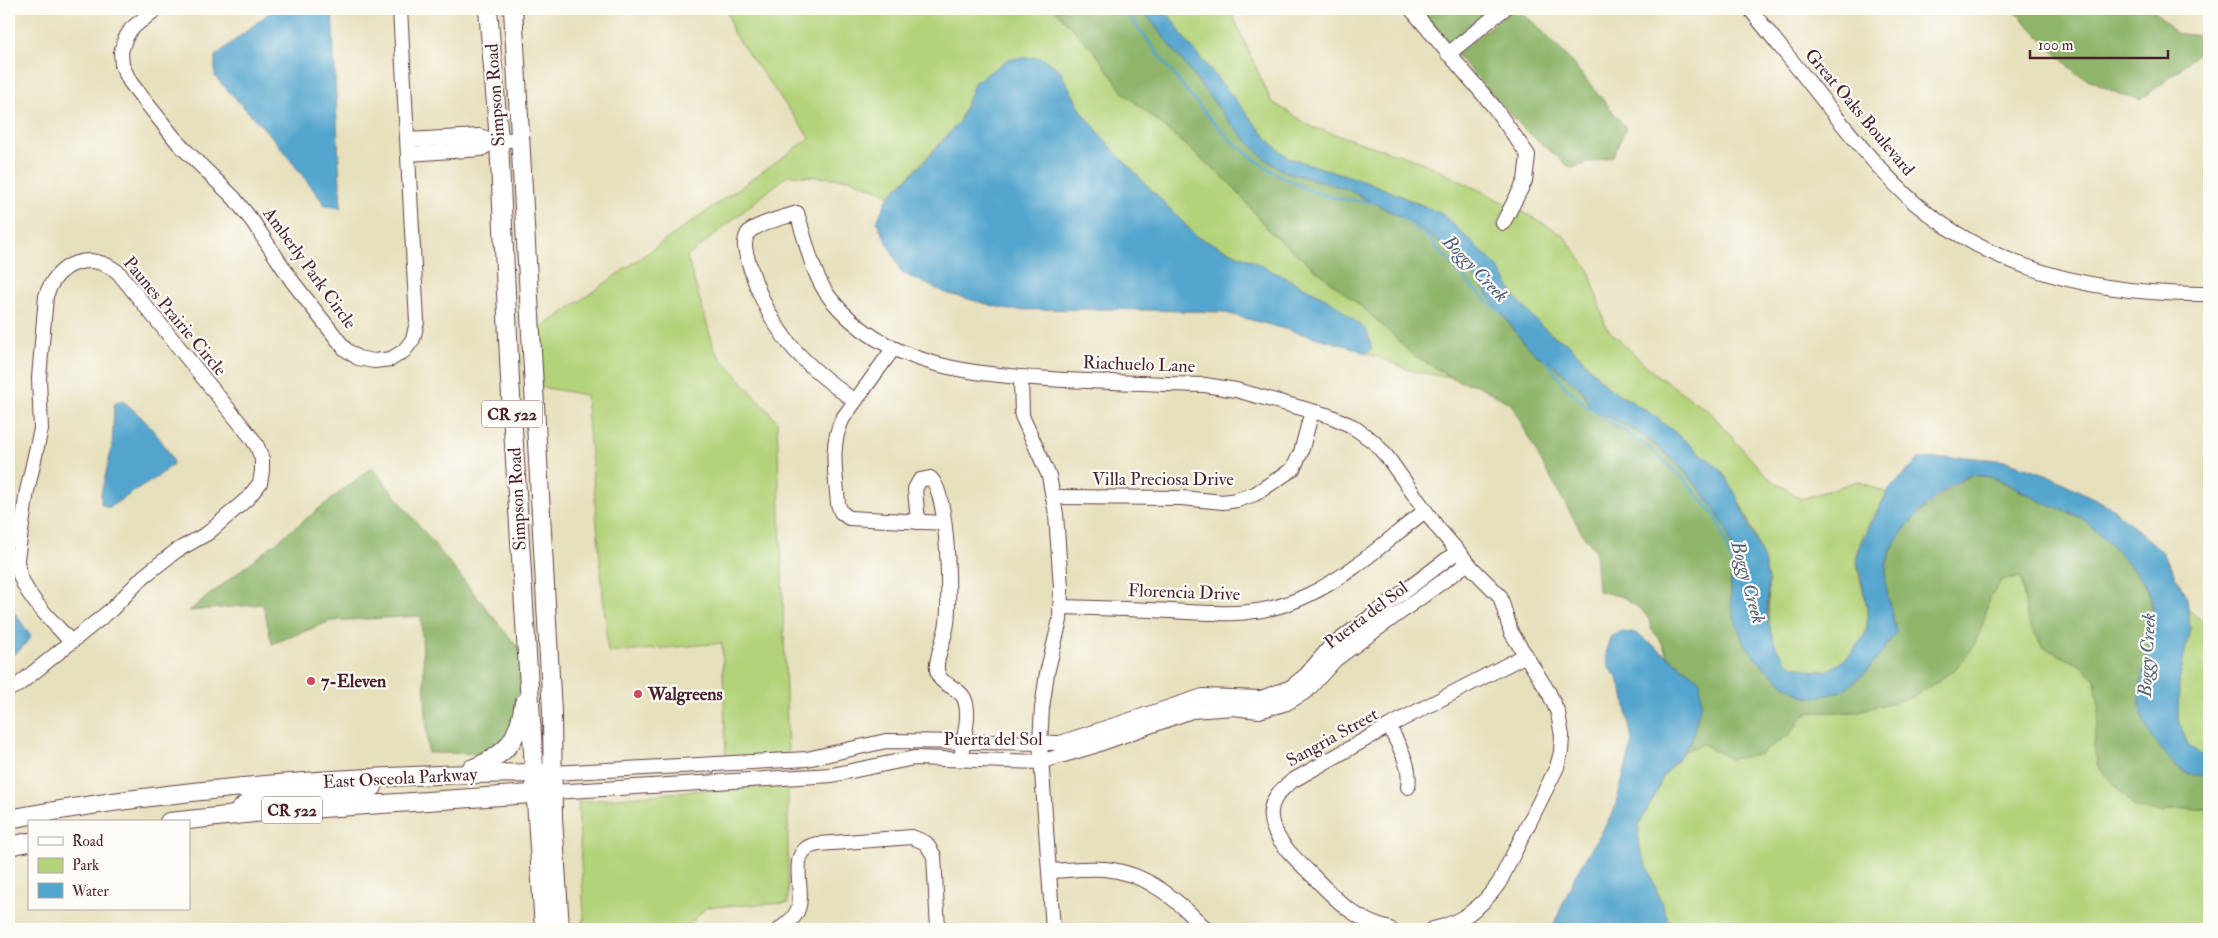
<svg xmlns="http://www.w3.org/2000/svg" width="2218" height="938" font-family="'IM FELL Double Pica',serif">
<style>
.green{fill:#b3d37a;stroke:#7e7952}
.forest{fill:#8eb56a;stroke:#6c6a4a}
.water{fill:#53a5ce;stroke:#4e627c}
.lines{fill:none;stroke-linecap:round;stroke-linejoin:round}
.stream{stroke:#53a5ce;stroke-width:2.5}
.minor-casing{stroke:#623c41;stroke-width:16}
.major-casing{stroke:#623c41;stroke-width:20}
.minor{stroke:#fff;stroke-width:14}
.major{stroke:#fff;stroke-width:18}
.poi-dot{fill:#d1495b;stroke:#fdfcf7;stroke-width:2}
.labels{text-anchor:middle;stroke-width:4.5;stroke-linejoin:round;paint-order:stroke}
.shield{fill:#fdfcf7;stroke:#806168;stroke-width:1}
.shield-label{font-size:16px;font-weight:bold;fill:#4a1f2b}
.street-label{font-size:18px;fill:#4a1f2b;stroke:#fdfcf7}
.poi-label{font-size:18px;font-weight:bold;fill:#4a1f2b;stroke:#fdfcf7;text-anchor:start}
.water-label{font-size:19px;font-style:italic;fill:#4e5b74;stroke:#fdfcf7}
</style>
<rect width="100%" height="100%" fill="#fdfcf7"/>
<filter id="ink" filterUnits="userSpaceOnUse"><feTurbulence type="fractalNoise" baseFrequency=".02" numOctaves="2"/><feDisplacementMap in="SourceGraphic" scale="10" xChannelSelector="R" yChannelSelector="G"/><feConvolveMatrix kernelMatrix="1 2 1 2 8 2 1 2 1" color-interpolation-filters="sRGB"/></filter>
<filter id="wash" filterUnits="userSpaceOnUse"><feTurbulence type="fractalNoise" baseFrequency=".0096" numOctaves="4" result="noise"/><feDisplacementMap in="SourceGraphic" scale="20" xChannelSelector="R" yChannelSelector="G"/><feGaussianBlur stdDeviation="1.12" result="paint"/><feColorMatrix in="noise" values="0 0 0 0 0 0 0 0 0 0 0 0 0 0 0 0 0 1.4 0 .05"/><feComposite in="paint" operator="in"/></filter>
<g filter="url(#wash)">
<rect width="100%" height="100%" fill="#e7e0bd"/>
<g class="green">
<polygon points="727,9 1054,9 1095,52 1123,92 1231,184 1270,232 1368,312 1412,354 1451,377 1416,372 1366,353 1371,348 1331,301 1252,261 1197,237 1114,151 1082,112 1059,69 975,82 959,122 891,196 851,179 788,175 687,257 715,351 777,421 788,755 726,759 722,643 608,653 586,395 541,387 540,329 810,138 733,33"/>
<path d="M1165 9H1230L1271 101 1312 127 1422 162 1507 204 1496 224 1505 230 1516 208 1563 235 1589 270 1606 327 1654 373 1710 412 1766 476 1801 499 1858 481 1887 493C1877 512 1858 536 1857 558 1856 582 1875 609 1865 633 1860 646 1842 665 1829 670 1822 673 1795 669 1789 664 1784 660 1778 650 1775 645 1765 623 1770 604 1768 582 1767 557 1735 488 1719 468L1653 415 1606 386 1568 343 1555 337 1537 322 1516 298 1507 284 1431 209 1368 182 1289 158 1273 146 1187 42Z"/>
<polygon points="2021,577 2028,622 2043,647 2082,666 2095,679 2098,701 2100,707 2094,745 2098,767 2136,808 2168,810 2209,809 2209,929 1672,929 1638,844 1639,824 1656,794 1663,777 1684,751 1703,744 1731,759 1810,712 1855,712 1913,697 1935,683 1955,669 1985,618 1989,598 2001,581"/>
<polygon points="2188,609 2209,627 2209,756 2201,755 2188,745 2178,718 2179,681 2190,628"/>
<polygon points="788,784 788,903 707,907 684,929 581,929 584,918 578,802 711,789"/>
</g>
<g class="forest">
<path d="M1054 9H1142L1231 124 1265 159 1283 171 1347 189 1414 224 1452 252 1479 282 1516 333 1535 354 1550 362 1576 385 1584 393 1591 409C1604 415 1618 420 1629 427 1665 447 1727 508 1733 550 1734 562 1730 576 1731 588 1733 644 1761 671 1807 698L1896 632 1885 586 1887 563 1897 536 1916 516 1945 492 1971 475 1992 477 2047 504 2084 519 2120 554 2148 589 2155 624 2141 682 2147 729 2175 766 2184 773 2209 774V809L2168 810 2163 813 2136 808 2098 766 2094 745 2100 707 2098 702 2095 679 2082 666 2043 647 2028 622 2021 577 2001 581 1989 598 1985 618 1973 648 1955 669 1935 683 1913 697 1855 712H1810L1804 715 1790 734 1760 754 1731 759 1703 744 1684 751 1691 741 1700 680 1667 655 1662 643 1651 628 1649 619 1642 610 1623 597 1598 591 1595 550 1583 535 1548 474 1511 404 1477 385 1458 381 1412 354 1368 312 1270 232 1231 184 1123 92 1095 52Z"/>
<polygon points="1418,9 1496,9 1449,46"/>
<path d="M1512 9C1531 9 1610 108 1626 128L1613 156 1571 168 1525 130 1456 54Z"/>
<polygon points="2012,9 2154,9 2175,33 2209,37 2209,44 2168,79 2141,99 2119,94 2077,74"/>
<polygon points="372,467 523,654 524,690 517,717 493,754 428,753 421,616 331,621 272,644 263,604 189,611"/>
</g>
<g class="water">
<polygon points="274,9 332,9 341,208 326,206 274,139 215,77 215,56"/>
<path d="M1142 9H1165L1187 42 1273 145 1289 158 1368 182 1442 214 1498 267 1516 298 1537 322 1555 337 1568 343 1606 386 1653 415 1719 468 1727 479 1735 493 1764 560 1768 581 1767 616 1775 646 1789 664 1812 671H1827L1847 658 1865 635 1867 627V607L1857 559 1860 545 1889 490 1919 459 1966 457 2006 461 2046 474 2111 507 2162 551 2187 598 2190 628 2179 681 2178 718 2188 745 2201 755 2209 756V774C2194 779 2179 771 2170 760 2159 746 2146 732 2142 715 2130 674 2167 633 2148 589 2143 577 2096 528 2084 520 2073 512 2058 509 2046 504 2027 495 2005 478 1984 476 1980 476 1973 475 1969 476 1941 488 1891 533 1886 565 1883 588 1892 609 1896 632 1883 651 1867 676 1846 688 1837 694 1819 698 1809 697 1804 697 1797 692 1792 689 1765 673 1743 648 1734 617 1725 588 1740 556 1725 527 1705 489 1667 448 1629 427 1617 420 1604 415 1591 409L1584 393 1576 385 1550 362 1535 354 1516 333 1479 282 1452 252 1414 224 1347 189 1283 171 1265 159 1231 124Z"/>
<polygon points="1040,57 1059,69 1082,112 1114,151 1197,237 1252,261 1331,301 1367,331 1372,349 1366,353 1347,346 1222,312 1102,309 1009,310 946,293 902,273 877,222 888,197 924,162 959,122 975,82 1009,59"/>
<path d="M122 401C136 409 172 448 173 464L156 478 108 508 101 504V494L112 447 114 405 117 402Z"/>
<polygon points="9,614 16,614 31,637 20,650 9,657"/>
<polygon points="1620,632 1636,633 1700,680 1701,704 1691,741 1663,777 1656,794 1639,824 1638,844 1672,929 1552,929 1575,876 1614,811 1629,755 1632,741 1624,696 1618,679 1609,668 1606,653 1611,637"/>
</g>
<g class="lines">
<g class="stream">
<path d="M1125 9C1135 25 1147 39 1159 55 1205 116 1244 167 1320 194 1337 200 1358 200 1376 203"/>
<polyline points="1402,217 1430,240 1474,289 1501,312"/>
<polyline points="1544,357 1564,385 1588,407 1648,447 1685,480 1717,518 1733,564"/>
</g>
</g>
</g>
<g filter="url(#ink)">
<g class="lines">
<defs>
<g id="minor">
<polyline points="156,9 131,29 125,39 121,52 122,65 130,82 179,144 234,198 253,222 292,281 345,349 358,358 374,361 391,359 404,351 413,339 417,322 400,9"/>
<polyline points="1411,9 1494,107 1528,155 1525,181 1503,223"/>
<path d="M1750 9C1776 42 1804 75 1830 109 1857 142 1884 176 1916 204 1998 273 2105 295 2209 294"/>
<polyline points="1448,54 1504,9"/>
<polyline points="408,140 479,136 494,141"/>
<polyline points="408,154 481,149 494,141 520,139"/>
<path d="M893 349 843 418C829 445 836 475 838 504L841 512 849 518 944 523"/>
<polyline points="1021,377 1022,416 1049,476 1056,514 1061,588 1060,620 1047,673 1042,708 1040,743 1053,929"/>
<path d="M855 401C801 363 772 334 751 270 748 258 741 245 748 233 755 224 786 217 797 213 806 241 812 275 830 298 887 370 980 375 1065 380 1112 382 1158 384 1205 385L1236 390 1330 416 1352 426 1374 442 1388 458 1437 527 1474 570 1500 596 1511 632 1549 693 1558 713 1562 736 1561 752 1557 767 1499 883C1483 906 1461 923 1433 929"/>
<polyline points="1053,497 1182,498 1223,502 1237,500 1255,494 1293,469 1301,452 1312,411"/>
<path d="M918 522 915 489 920 480 930 478C949 490 950 600 947 623 945 637 939 650 937 664 935 687 956 683 964 698 971 713 964 735 962 751"/>
<path d="M1060 607C1097 608 1134 609 1171 611 1220 614 1262 618 1308 595 1351 575 1388 539 1425 511"/>
<path d="M9 689 18 685 112 609 144 576 176 551 208 533 248 498 260 483 262 471V459L257 446 251 437 118 272C89 250 57 263 46 296L39 378 41 429 27 491 17 559C17 590 51 619 71 642"/>
<path d="M1389 726C1398 745 1412 765 1408 787"/>
<polyline points="553,773 807,759 886,741 1060,743 1203,696 1261,698 1291,687 1306,675 1329,648 1458,551"/>
<polyline points="553,792 832,775 914,758 1040,762 1094,746 1192,711 1233,708 1259,711 1287,703 1307,691 1336,659 1468,563"/>
<path d="M1050 871C1068 870 1087 868 1105 869 1148 873 1177 900 1206 929"/>
<path d="M780 929C787 924 795 918 798 909 806 888 784 848 819 844L912 837 926 843 934 856 938 929"/>
<path d="M1390 929C1357 922 1335 899 1312 875 1285 849 1246 814 1292 781L1389 726 1526 655"/>
</g>
<g id="major">
<polyline points="488,9 499,140 510,380 544,929"/>
<polyline points="513,9 552,712 553,818 560,929"/>
<path d="M471 769C507 755 518 741 524 703"/>
<polyline points="236,814 246,804 253,799 338,793 373,787"/>
<path d="M9 819C185 786 366 774 545 773"/>
<polyline points="169,822 264,812 545,793"/>
<polyline points="9,846 29,842"/>
</g>
</defs>
<use href="#minor" class="minor-casing"/>
<use href="#major" class="major-casing"/>
<use href="#minor" class="minor"/>
<use href="#major" class="major"/>
</g>
</g>
<g class="poi-dot">
<circle cx="311" cy="681" r="5"/>
<circle cx="638" cy="694" r="5"/>
</g>
<g class="labels">
<g class="shield">
<rect x="482" y="400.5" width="60" height="27" rx="4"/>
<rect x="262" y="796.5" width="60" height="27" rx="4"/>
</g>
<g class="shield-label">
<text x="512" y="420">CR 522</text>
<text x="292" y="816">CR 522</text>
</g>
<g class="street-label">
<text transform="translate(495 95) rotate(-94)" y="6">Simpson Road</text>
<text transform="translate(1860 112) rotate(50)" y="6">Great Oaks Boulevard</text>
<text transform="translate(310 268) rotate(54)" y="6">Amberly Park Circle</text>
<text transform="translate(175 316) rotate(50)" y="6">Paunes Prairie Circle</text>
<text transform="translate(1139 364) rotate(2)" y="6">Riachuelo Lane</text>
<text x="1163" y="485">Villa Preciosa Drive</text>
<text transform="translate(517 499) rotate(-93)" y="6">Simpson Road</text>
<text transform="translate(1184 592) rotate(2)" y="6">Florencia Drive</text>
<text transform="translate(1366 615) rotate(-37)" y="6">Puerta del Sol</text>
<text transform="translate(1332 737) rotate(-29)" y="6">Sangria Street</text>
<text x="993" y="745">Puerta del Sol</text>
<text transform="translate(400 778) rotate(-3)" y="6">East Osceola Parkway</text>
</g>
<g class="poi-label">
<text x="321" y="687">7-Eleven</text>
<text x="648" y="700">Walgreens</text>
</g>
<g class="water-label">
<text transform="translate(1476 268) rotate(46)" y="7">Boggy Creek</text>
<text transform="translate(1749 582) rotate(75)" y="7">Boggy Creek</text>
<text transform="translate(2146 655) rotate(-87)" y="7">Boggy Creek</text>
</g>
</g>
<rect width="2218" height="938" fill="none" stroke="#fdfcf7" stroke-width="30"/>
<rect x="28" y="820" width="162" height="90" fill="#fdfcf7" stroke="#b5a4a5"/>
<rect x="38" y="837" width="25" height="8" fill="#ffffff" stroke="#b5a4a5"/>
<text x="72" y="846" font-size="15" fill="#4a1f2b">Road</text>
<rect x="38" y="858" width="25" height="15" fill="#b3d37a" stroke="#b5a4a5"/>
<text x="72" y="870" font-size="15" fill="#4a1f2b">Park</text>
<rect x="38" y="883" width="25" height="15" fill="#53a5ce" stroke="#b5a4a5"/>
<text x="72" y="896" font-size="15" fill="#4a1f2b">Water</text>
<path d="M2030 50v8h138v-8" fill="none" stroke="#4a1f2b" stroke-width="2.5"/>
<text x="2038" y="50" font-size="15" fill="#4a1f2b" stroke="#fdfcf7" stroke-width="4" paint-order="stroke">100 m</text>
</svg>
